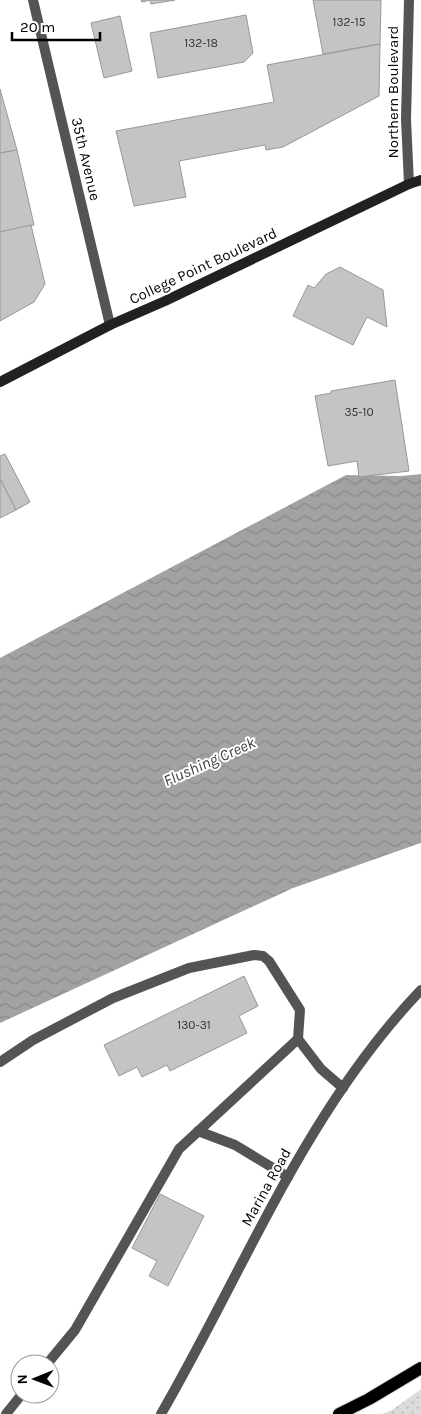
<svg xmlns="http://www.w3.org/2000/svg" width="421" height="1414" font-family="Karla,sans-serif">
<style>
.grass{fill:url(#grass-dots)}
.water{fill:url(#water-waves)}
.pier{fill:#fff}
.building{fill:#c4c4c4;stroke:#989898}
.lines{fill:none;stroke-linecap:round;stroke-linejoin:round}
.primary-casing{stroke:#dbdbdb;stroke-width:14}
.lane{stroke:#545454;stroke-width:10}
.street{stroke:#545454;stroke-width:10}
.secondary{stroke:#212121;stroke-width:10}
.primary{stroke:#000;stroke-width:12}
.labels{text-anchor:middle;stroke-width:4;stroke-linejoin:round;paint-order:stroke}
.number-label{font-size:12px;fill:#313131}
.street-label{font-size:15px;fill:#000;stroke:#fff}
.water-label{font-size:16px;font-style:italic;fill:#434343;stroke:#fff}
</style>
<defs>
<pattern id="grass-dots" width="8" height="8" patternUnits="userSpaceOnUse" patternTransform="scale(1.25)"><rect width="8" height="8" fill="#dbdbdb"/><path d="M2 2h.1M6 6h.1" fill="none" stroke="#bababa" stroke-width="1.8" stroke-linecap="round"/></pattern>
<pattern id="water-waves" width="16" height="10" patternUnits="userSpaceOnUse" patternTransform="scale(1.25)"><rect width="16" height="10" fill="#a2a2a2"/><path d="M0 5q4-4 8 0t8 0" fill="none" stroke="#8a8a8a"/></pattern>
</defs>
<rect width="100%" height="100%" fill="#fff"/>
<polygon class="grass" points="421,1389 421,1414 382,1414 392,1410"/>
<polygon class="water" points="421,474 421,843 291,889 0,1023 0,658 346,475 401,476"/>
<polygon class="pier" points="421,843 421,846 292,891 291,889"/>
<g class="building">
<polygon points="141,0 175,0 151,4 150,0 142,2"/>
<polygon points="313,0 381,0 380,44 323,54"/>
<polygon points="246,15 253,53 244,62 158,78 150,33"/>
<polygon points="120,16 132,71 104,78 91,23"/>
<polygon points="380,44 379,96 283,147 266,150 265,145 179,161 186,197 134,206 116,131 274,102 267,65"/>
<polygon points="0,89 17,150 0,153"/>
<polygon points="17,150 34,225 0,232 0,153"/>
<polygon points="31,225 45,284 34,302 0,321 0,232"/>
<polygon points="340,267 383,290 387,327 367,317 353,345 293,316 308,285 314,288 326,274"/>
<polygon points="395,380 409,471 359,477 357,461 328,466 315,396 331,393 331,391"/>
<polygon points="5,454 30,502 16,510 0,479 0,456"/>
<polygon points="0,479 16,510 0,518"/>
<polygon points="244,976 258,1006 239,1016 247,1033 170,1071 167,1065 142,1077 137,1067 119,1076 104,1045"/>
<polygon points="160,1194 204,1216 168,1286 149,1276 157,1261 132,1248"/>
</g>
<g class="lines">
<defs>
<polyline id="primary" points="339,1414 369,1399 421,1368"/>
</defs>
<use href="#primary" class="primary-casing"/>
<g class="lane">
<polyline points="0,1062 33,1040 113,998 189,968 254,955 263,956 269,961 300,1010 298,1039"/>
<polyline points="198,1131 235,1145 288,1177"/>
<polyline points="47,1364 75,1330 179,1149 298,1039 321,1069 343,1088"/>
<polyline points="6,1414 22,1394"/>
</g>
<g class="street">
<polyline points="33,0 110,325"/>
<polyline points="409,0 406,119 409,184"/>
<path d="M161 1414C244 1271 305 1111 421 990"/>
</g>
<polyline class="secondary" points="0,382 110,325 165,301 409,184 421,180"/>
<use href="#primary" class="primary"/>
</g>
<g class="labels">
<g class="number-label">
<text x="349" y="26">132-15</text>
<text x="201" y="47">132-18</text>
<text x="359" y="416">35-10</text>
<text x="194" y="1029">130-31</text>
</g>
<g class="street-label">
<text transform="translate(393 92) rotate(-90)" y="5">Northern Boulevard</text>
<text transform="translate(86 159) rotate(77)" y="5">35th Avenue</text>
<text transform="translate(203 266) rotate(-25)" y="5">College Point Boulevard</text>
<text transform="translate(266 1187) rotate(-61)" y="5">Marina Road</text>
</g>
<g class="water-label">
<text transform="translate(209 761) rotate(-24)" y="6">Flushing Creek</text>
</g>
</g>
<g transform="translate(35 1379) rotate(269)"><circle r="24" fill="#ffffff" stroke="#999999"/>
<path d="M0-4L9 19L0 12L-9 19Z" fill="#000000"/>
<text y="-8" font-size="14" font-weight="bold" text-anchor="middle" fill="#000000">N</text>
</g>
<path d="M12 32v8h88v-8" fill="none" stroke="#000000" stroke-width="2.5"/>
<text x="20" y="32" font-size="15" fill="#000000" stroke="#ffffff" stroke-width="4" paint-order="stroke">20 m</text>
</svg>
